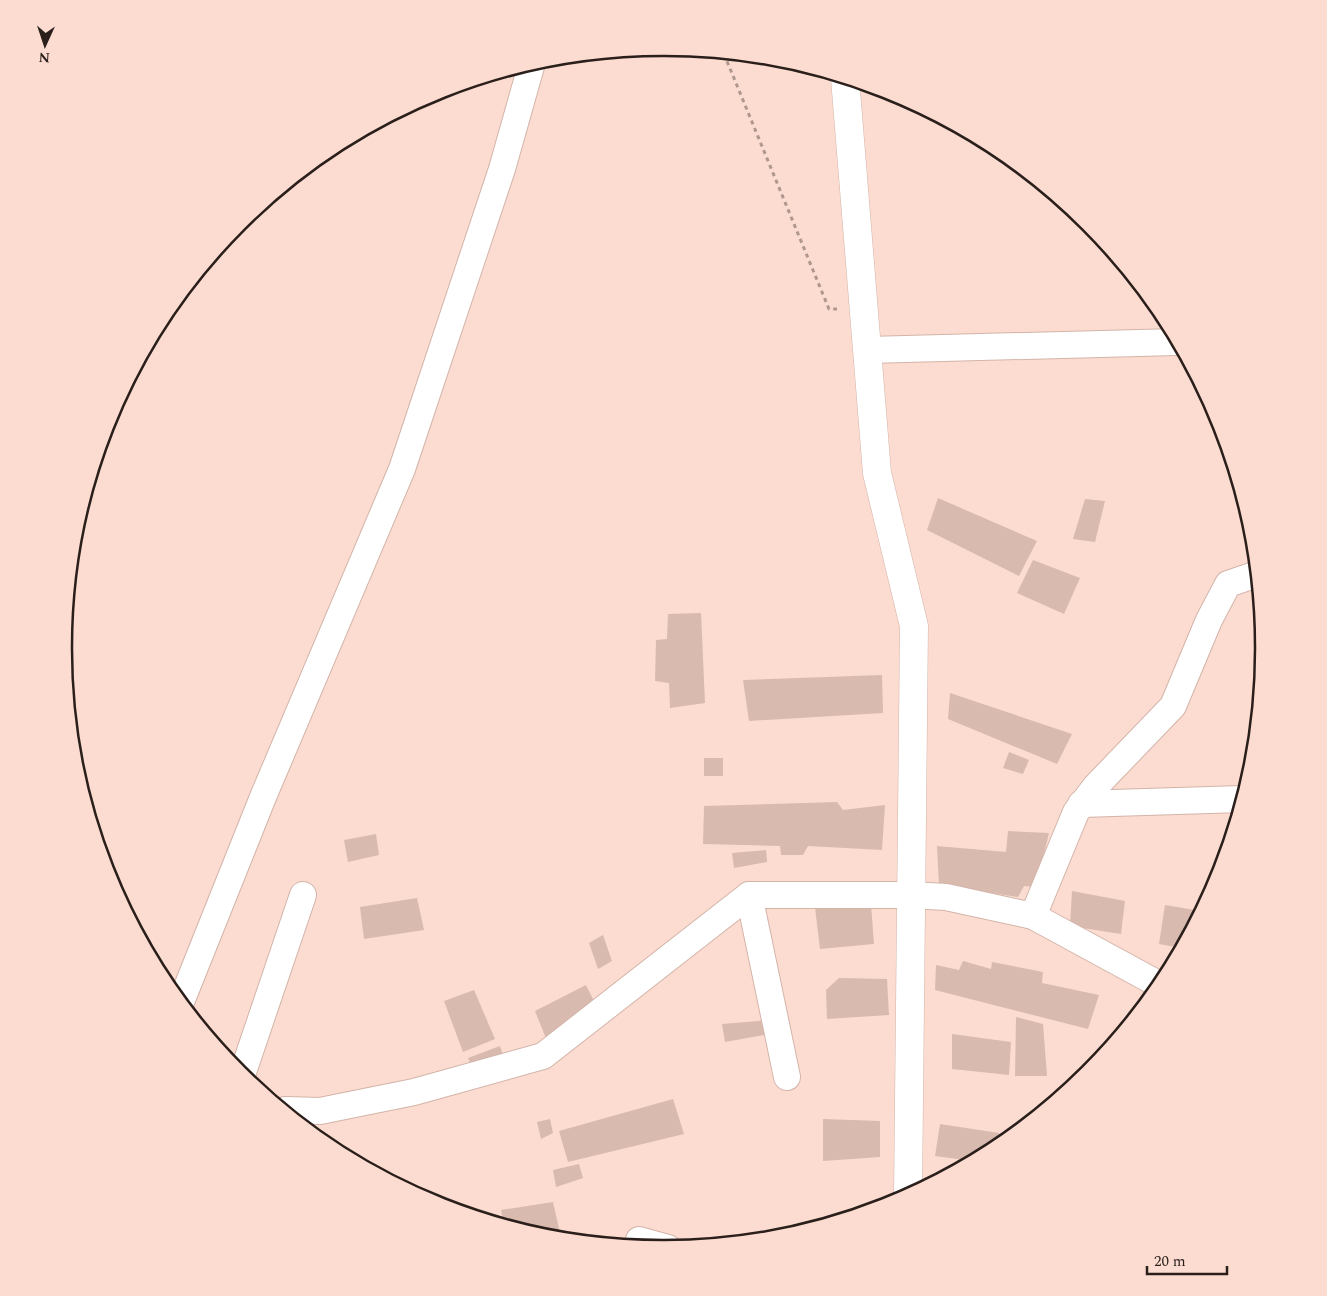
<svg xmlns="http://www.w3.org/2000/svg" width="1327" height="1296" font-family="Spectral,serif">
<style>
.building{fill:#d9baaf}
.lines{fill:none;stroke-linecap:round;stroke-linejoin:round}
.minor-casing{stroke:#d3b4a9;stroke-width:28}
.tertiary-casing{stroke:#d3b4a9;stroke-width:29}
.path{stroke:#af968e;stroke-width:3;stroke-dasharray:4 4;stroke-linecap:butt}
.minor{stroke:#fff;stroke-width:26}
.tertiary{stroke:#fff;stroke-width:28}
.rim{fill:none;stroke:#2a1f1b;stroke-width:2.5}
</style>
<rect width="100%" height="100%" fill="#fcdcd1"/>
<g class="building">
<polygon points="938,498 1037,541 1019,576 927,530"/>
<polygon points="1085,499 1105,501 1095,542 1073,539"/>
<polygon points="1033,560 1080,578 1064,614 1017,593"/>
<polygon points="701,613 705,703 670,708 669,683 655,681 656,640 667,639 668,614"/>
<polygon points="882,675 883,713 749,721 743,680"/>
<polygon points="950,693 1072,734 1057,764 948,719"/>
<polygon points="1009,752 1029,760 1023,774 1003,768"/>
<rect x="704" y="758" width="19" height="18"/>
<polygon points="837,802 843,810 885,805 882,850 808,846 803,855 781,855 780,846 703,844 704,806"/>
<polygon points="1008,831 1049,833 1036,887 1024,886 1018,897 939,885 937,846 1006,852"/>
<polygon points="376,834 379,855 348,862 344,840"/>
<polygon points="766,850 767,862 734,868 732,853"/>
<polygon points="1072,891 1125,901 1121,934 1070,926"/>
<polygon points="417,898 424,930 364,939 360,907"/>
<polygon points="871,904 874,944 820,949 815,907"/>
<polygon points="1165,905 1201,911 1181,948 1159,944"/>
<polygon points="603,935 612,961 598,969 589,943"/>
<polygon points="963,961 991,969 992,962 1043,972 1042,983 1099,995 1088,1029 935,990 936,965 959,970"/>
<polygon points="839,978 887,979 889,1015 827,1019 826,990"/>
<polygon points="586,985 595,1003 547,1041 535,1011"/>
<polygon points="474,990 495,1039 463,1052 444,1001"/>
<polygon points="1016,1017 1043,1024 1047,1076 1015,1076"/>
<polygon points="769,1020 770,1034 725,1042 722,1024"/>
<polygon points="952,1034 1011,1042 1009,1075 952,1069"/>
<polygon points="500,1046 504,1058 474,1072 468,1058"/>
<polygon points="673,1099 684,1134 568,1162 559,1131"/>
<polygon points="550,1119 553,1133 541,1139 537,1122"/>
<polygon points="823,1119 880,1121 880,1157 823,1161"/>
<polygon points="940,1124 999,1133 998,1146 972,1161 935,1156"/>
<polygon points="579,1164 583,1178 556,1187 553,1170"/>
<polygon points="553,1202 561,1237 556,1238 546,1237 504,1224 501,1210"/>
</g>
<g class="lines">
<defs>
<g id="minor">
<polyline points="867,350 1177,342"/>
<polyline points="1081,804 1242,799"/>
<polyline points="749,895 787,1077"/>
<polyline points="1033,916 1076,812 1096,786 1173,706 1209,620 1228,584 1257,574"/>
<polyline points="181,1002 263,797 402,469 502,169 532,63"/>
<polyline points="242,1075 303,895"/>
<polyline points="285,1110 320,1111 414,1092 543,1056 749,895 911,895 946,897 1033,916 1160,985"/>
<polyline points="639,1240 668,1248"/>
</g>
<polyline id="tertiary" points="845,78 877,473 914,626 908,1195"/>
</defs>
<use href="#minor" class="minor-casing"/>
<use href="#tertiary" class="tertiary-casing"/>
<polyline class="path" points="724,54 829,309 837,309"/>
<use href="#minor" class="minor"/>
<use href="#tertiary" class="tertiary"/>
</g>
<path d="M0 0H1327V1296H0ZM663 56H664A591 591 0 0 1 1255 647V649A591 591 0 0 1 664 1240H663A591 591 0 0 1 72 649V647A591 591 0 0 1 663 56Z" fill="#fcdcd1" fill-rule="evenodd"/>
<path class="rim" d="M663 56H664A591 591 0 0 1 1255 647V649A591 591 0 0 1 664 1240H663A591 591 0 0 1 72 649V647A591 591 0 0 1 663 56Z"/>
<g transform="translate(45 45) rotate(183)" stroke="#fcdcd1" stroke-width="4" paint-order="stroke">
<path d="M0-4L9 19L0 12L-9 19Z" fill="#2a1f1b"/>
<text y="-8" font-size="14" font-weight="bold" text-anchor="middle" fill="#2a1f1b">N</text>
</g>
<path d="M1147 1266v8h80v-8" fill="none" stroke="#2a1f1b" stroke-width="2.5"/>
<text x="1154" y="1266" font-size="15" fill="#2a1f1b" stroke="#fcdcd1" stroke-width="4" paint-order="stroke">20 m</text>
</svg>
